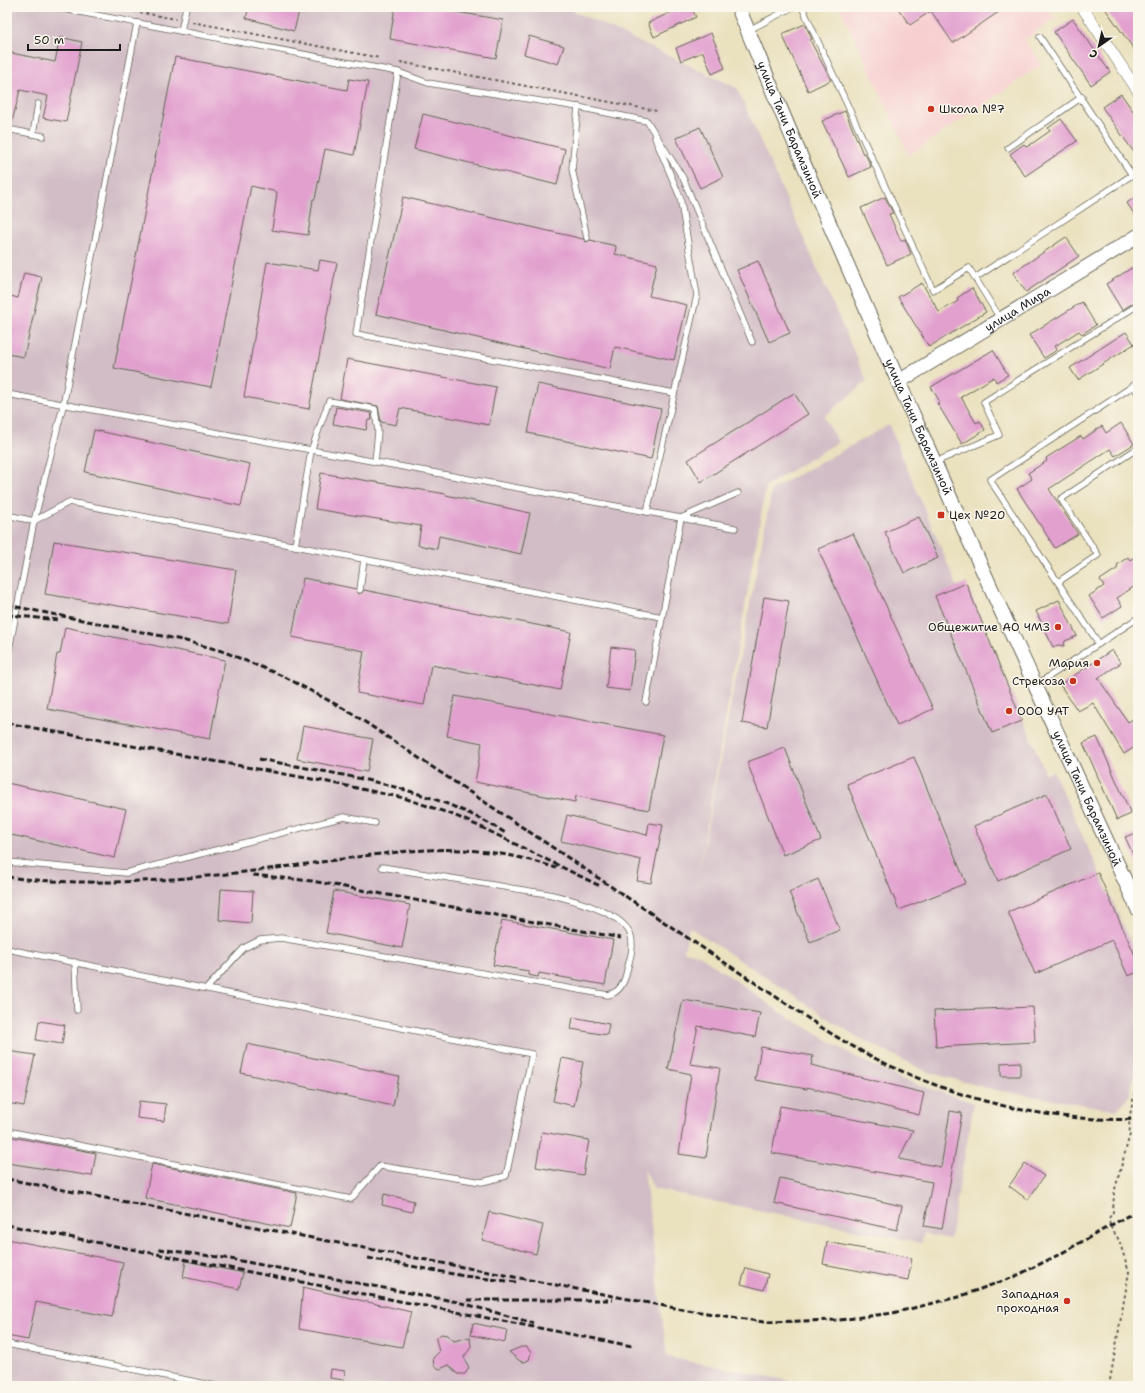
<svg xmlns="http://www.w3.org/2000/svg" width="1145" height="1393" font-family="'Shantell Sans',sans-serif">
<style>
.built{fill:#f7cfd1}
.industrial{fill:#d2bdc6}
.building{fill:#e2a0cf}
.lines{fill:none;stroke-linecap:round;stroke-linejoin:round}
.service-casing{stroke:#646155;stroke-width:7}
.minor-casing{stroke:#646155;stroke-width:12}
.tertiary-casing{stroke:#646155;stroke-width:16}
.path{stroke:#646155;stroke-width:2;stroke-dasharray:3 3;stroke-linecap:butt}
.service{stroke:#fff;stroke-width:5.5}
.minor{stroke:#fff;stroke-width:11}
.tertiary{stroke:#fff;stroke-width:14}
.rail{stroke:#1c1c1c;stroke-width:3;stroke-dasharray:6 3;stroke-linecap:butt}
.poi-dot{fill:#c8321e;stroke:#fbf7ec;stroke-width:1.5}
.labels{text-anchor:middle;stroke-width:3;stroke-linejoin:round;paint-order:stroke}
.poi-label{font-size:12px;fill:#1c1c1c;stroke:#fbf7ec;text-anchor:end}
.street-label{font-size:12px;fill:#1c1c1c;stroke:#fbf7ec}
</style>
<rect width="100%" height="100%" fill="#fbf7ec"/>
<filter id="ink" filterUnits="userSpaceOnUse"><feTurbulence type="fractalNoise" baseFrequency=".025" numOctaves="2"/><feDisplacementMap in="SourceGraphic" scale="8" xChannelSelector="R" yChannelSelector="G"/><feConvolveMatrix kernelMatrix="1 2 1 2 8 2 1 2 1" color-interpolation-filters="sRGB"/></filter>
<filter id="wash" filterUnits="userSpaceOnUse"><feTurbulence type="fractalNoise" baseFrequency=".012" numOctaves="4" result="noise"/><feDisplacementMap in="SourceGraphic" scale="16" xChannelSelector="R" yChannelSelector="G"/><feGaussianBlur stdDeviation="0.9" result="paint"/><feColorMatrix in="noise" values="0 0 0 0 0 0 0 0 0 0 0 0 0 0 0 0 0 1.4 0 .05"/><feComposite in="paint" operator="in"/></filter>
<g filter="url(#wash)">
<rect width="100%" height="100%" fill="#eae1bf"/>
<polygon class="built" points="840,7 1047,7 1055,18 1025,40 1042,64 909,155"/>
<polygon class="industrial" points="7,7 565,7 737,88 867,381 824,417 838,442 766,486 696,887 772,489 889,425 957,586 966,583 1046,774 1053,771 1138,957 1138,1054 1130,1095 1117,1110 995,1090 927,1072 854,1035 689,927 684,951 698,954 774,1008 859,1059 901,1079 974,1103 950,1239 924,1234 921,1243 654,1189 644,1169 667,1357 816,1386 7,1386"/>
<g id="blocks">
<g class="building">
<polygon points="249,7 300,7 294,31 246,18"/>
<polygon points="395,7 428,7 503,20 496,58 390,39"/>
<polygon points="682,7 691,7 696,17 654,37 648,23"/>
<polygon points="897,7 1006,7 953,43 931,11 910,25"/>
<polygon points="1104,7 1133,7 1138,14 1138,55"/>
<polygon points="1073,19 1110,72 1091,85 1054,32"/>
<polygon points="805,24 812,39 810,40 831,80 808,91 782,34"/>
<polygon points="711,33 725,68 712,74 703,52 681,61 676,48"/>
<polygon points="529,36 564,46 558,64 524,54"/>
<polygon points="60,37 82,42 66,122 43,118 48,96 20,90 11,126 7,125 7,52 55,62"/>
<polygon points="175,57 347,90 349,79 368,82 354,155 325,149 315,199 313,199 308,235 272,230 277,192 251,186 211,387 114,368"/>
<polygon points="1121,94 1138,118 1138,158 1102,107"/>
<polygon points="845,111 863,154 865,153 871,167 849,177 822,121"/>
<polygon points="423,114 565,149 557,185 414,149"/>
<polygon points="1061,119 1077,141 1025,176 1010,154 1024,144 1027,147 1050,131 1048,128"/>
<polygon points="700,127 723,177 700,188 676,138"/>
<polygon points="1138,195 1138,220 1127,203"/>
<polygon points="403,197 583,239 586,242 590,240 616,246 615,254 657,264 649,296 687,305 674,360 615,347 610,369 376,314"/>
<polygon points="885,197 893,213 889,214 901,241 905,239 911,254 887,265 861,208"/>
<polygon points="1066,237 1079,256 1026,292 1013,273"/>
<polygon points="320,260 337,263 309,409 244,397 267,262 318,270"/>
<polygon points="758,261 790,333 769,342 737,270"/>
<polygon points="1138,264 1138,300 1122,310 1106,284"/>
<polygon points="24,273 42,277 24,357 7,354 7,295 18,298"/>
<polygon points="922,283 939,312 958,301 957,298 972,288 986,312 929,347 898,297"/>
<polygon points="1082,302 1096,325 1082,334 1079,331 1055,346 1057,350 1044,358 1029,335"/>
<polygon points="1126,332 1134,344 1078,380 1070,368"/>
<polygon points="993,350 1008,375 996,382 994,377 961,397 976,423 980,421 985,430 962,444 937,403 940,402 931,387"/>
<polygon points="347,359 496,387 489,425 400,408 396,425 381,422 378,406 340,399"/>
<polygon points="538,384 661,409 651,459 528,433"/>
<polygon points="794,393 808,414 701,482 688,460"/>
<polygon points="336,407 371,413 372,420 368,420 366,430 333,424"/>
<polygon points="1121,423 1134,444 1115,456 1110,449 1049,489 1078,534 1055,548 1017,489 1032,479 1028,473 1047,461 1046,458 1057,451 1081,436 1083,439 1102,426 1106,433"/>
<polygon points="94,430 250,464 241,506 85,472"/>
<polygon points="321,473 446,494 446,495 530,513 521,554 439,536 437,549 418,545 421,526 315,509"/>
<polygon points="919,517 938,558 904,573 885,532"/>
<polygon points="853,533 933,709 897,725 818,549"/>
<polygon points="54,541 236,570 228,624 45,594"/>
<polygon points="1138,555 1138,584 1117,598 1122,606 1103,618 1089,596 1104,586 1100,580 1118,568 1117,565 1128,557 1130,560"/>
<polygon points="303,578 356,589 359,594 364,590 571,632 560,690 431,665 424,705 357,693 364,651 292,637"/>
<polygon points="966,583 1022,721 992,733 935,596"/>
<polygon points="764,597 789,601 767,727 742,723"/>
<polygon points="1059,600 1077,636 1065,641 1064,646 1058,645 1053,647 1036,611"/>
<polygon points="65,627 225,660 210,739 47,709 57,654 60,654"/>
<polygon points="611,647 635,650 630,691 606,688"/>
<polygon points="1112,650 1121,663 1098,678 1128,722 1138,716 1138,745 1124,754 1093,703 1078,711 1060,685"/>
<polygon points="455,696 663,735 649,810 576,796 575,802 475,782 482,743 447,736"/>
<polygon points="303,726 373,739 367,772 297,759"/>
<polygon points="1097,737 1131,814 1117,820 1083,743"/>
<polygon points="785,748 821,840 783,855 747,762"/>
<polygon points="914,757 966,883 899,910 847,784"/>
<polygon points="7,783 126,809 115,858 7,834"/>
<polygon points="1047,794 1071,849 998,881 974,826"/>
<polygon points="567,815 647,835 649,823 663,825 651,883 637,881 641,860 561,841"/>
<polygon points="1138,832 1138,865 1125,837"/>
<polygon points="1098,873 1138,962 1138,972 1128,976 1112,940 1035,974 1008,912"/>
<polygon points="818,879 840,930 810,942 789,892"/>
<polygon points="221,889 253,891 251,923 219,920"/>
<polygon points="334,891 410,905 402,948 326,933"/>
<polygon points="502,920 613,940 605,985 539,973 538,977 528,975 528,971 493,965"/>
<polygon points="683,1000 760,1013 755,1037 698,1026 690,1064 720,1068 706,1158 679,1154 691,1074 668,1069"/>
<polygon points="1033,1007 1035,1042 936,1047 934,1011"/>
<polygon points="573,1017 609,1024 607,1035 571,1029"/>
<polygon points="39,1021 65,1025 62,1044 36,1040"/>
<polygon points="247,1044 399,1076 393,1106 241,1073"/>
<polygon points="761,1047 813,1056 811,1065 924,1093 919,1115 807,1087 807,1089 755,1080"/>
<polygon points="7,1051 35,1055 24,1106 7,1103"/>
<polygon points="562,1058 583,1062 574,1106 553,1101"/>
<polygon points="1020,1062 1020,1076 1001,1076 1001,1063"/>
<polygon points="139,1101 166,1104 164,1121 137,1118"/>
<polygon points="780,1106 913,1130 899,1159 941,1167 950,1111 962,1113 942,1229 924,1226 932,1182 772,1153"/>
<polygon points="542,1132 589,1140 583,1175 536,1167"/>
<polygon points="7,1136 96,1153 92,1176 7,1163"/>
<polygon points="1025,1163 1044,1176 1028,1200 1009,1186"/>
<polygon points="152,1164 297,1193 290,1228 145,1198"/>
<polygon points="780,1178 902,1206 897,1230 774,1203"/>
<polygon points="384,1194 414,1201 412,1212 382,1205"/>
<polygon points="489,1212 543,1225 536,1254 482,1240"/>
<polygon points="7,1239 123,1262 112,1317 36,1302 28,1340 7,1336"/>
<polygon points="827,1242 912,1258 908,1280 823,1264"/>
<polygon points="186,1261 243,1273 239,1289 183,1277"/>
<polygon points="746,1268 768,1274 764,1290 741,1284"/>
<polygon points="303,1287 411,1312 402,1347 299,1329"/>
<polygon points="473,1323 507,1330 505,1342 471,1335"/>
<polygon points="441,1334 447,1335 454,1341 470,1337 471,1347 464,1357 469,1368 465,1374 457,1374 449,1365 440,1369 434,1366 433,1358 439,1352 436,1339"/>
<polygon points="521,1347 527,1347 531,1353 529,1360 524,1362 520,1361 509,1352"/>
<polygon points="331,1369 345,1371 344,1380 330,1378"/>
</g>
</g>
</g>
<g filter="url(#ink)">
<use href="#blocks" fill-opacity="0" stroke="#646155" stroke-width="1"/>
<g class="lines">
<defs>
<g id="service">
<polyline points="53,7 398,72 428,83 578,107 647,121 683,178 752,342"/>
<polyline points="802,7 933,290 969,268 1001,320"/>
<polyline points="749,30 793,7"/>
<polyline points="181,31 186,7"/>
<polyline points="398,72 356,334 674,393"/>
<polyline points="578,107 572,169 587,238"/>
<polyline points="7,129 43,136"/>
<polyline points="33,134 38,104"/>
<polyline points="1008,148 1082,97"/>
<polyline points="975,278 1132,175 1040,37"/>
<polyline points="1138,382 1133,386 1138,393"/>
<polyline points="7,394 735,528"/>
<polyline points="935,462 999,435 984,402 1138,305"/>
<polyline points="647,512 697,295 680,197 655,138"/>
<polyline points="7,515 34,521 69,502 662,617"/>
<polyline points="295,546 311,451 329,401 375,409 378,432 375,462"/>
<polyline points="1058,582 1098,555 1061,499 1138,448"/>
<polyline points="360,590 364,559"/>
<polyline points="1099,644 990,480 1133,386"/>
<polyline points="7,660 34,521 63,406 137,23"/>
<polyline points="1036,685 1138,618"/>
<polyline points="646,702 681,518 738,493"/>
<polyline points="7,862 126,873 344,817 375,823"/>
<polyline points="7,949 532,1054 506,1176 482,1182 380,1166 351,1199 7,1131"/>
<polyline points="75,962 77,1010"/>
<path d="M207 988 244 948 260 940 281 938 608 995C621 992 625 981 627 970 630 959 634 947 631 936 624 912 570 899 548 894L382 867"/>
<polyline points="7,1344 216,1386"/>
</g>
<polyline id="minor" points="1082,7 1138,91"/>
<g id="tertiary">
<path id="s1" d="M738 7C863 311 1000 610 1138 909"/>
<path id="s2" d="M898 382 1138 236"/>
</g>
</defs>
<use href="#service" class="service-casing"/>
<use href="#minor" class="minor-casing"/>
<use href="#tertiary" class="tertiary-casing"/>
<g class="path">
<polyline points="110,7 176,19"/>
<polyline points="192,22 380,58"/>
<polyline points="400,62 657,111"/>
<polyline points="1109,1386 1129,1272 1119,1240 1110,1226 1109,1218 1113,1212 1114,1193 1130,1134 1129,1120 1138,1076"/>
</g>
<use href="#service" class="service"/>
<use href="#minor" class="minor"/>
<use href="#tertiary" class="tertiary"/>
<g class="rail">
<path d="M7 605 182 640 222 651 285 677 350 712 824 1029C916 1088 1028 1124 1138 1119"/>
<polyline points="7,615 59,620"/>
<polyline points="7,723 328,782 404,798 451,814 481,827 600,886"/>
<path d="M259 759C345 776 431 786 507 834"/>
<polyline points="253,875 312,881 621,938"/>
<path d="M7 877C104 889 202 878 299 865 391 853 464 836 556 868"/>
<polyline points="7,1179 675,1308 764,1322 839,1320 893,1313 958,1297 1014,1277 1060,1254 1138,1210"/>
<polyline points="7,1225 632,1346"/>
<polyline points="159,1249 225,1258 458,1302 533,1323"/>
<polyline points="368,1258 464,1276 516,1282"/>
<polyline points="467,1300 613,1300"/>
</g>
</g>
</g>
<g class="poi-dot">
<circle cx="931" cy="109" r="4"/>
<rect x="937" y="511" width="8" height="8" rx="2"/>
<circle cx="1058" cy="627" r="4"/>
<circle cx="1097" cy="663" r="4"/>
<circle cx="1073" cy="681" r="4"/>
<circle cx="1009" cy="711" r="4"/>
<circle cx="1067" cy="1301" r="4"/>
</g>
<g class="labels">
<g class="poi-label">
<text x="939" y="113" text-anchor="start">Школа №7</text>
<text x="949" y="519" text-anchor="start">Цех №20</text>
<text x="1050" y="631">Общежитие АО ЧМЗ</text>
<text x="1089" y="667">Мария</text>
<text x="1065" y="685">Стрекоза</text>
<text x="1017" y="715" text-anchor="start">ООО УАТ</text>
<text x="1059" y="1298">Западная<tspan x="1059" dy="14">проходная</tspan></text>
</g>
<g class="street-label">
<text dy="4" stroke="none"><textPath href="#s1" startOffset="133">улица Тани Барамзиной</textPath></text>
<text dy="4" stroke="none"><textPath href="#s2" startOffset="140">улица Мира</textPath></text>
<text dy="4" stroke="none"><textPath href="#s1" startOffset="457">улица Тани Барамзиной</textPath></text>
<text dy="4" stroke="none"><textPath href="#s1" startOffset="865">улица Тани Барамзиной</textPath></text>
</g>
</g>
<rect width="1145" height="1393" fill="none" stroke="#fbf7ec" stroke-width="24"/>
<g transform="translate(1099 46) rotate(214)" stroke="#fbf7ec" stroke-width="3" paint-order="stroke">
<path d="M0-3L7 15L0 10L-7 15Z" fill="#1c1c1c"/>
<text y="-6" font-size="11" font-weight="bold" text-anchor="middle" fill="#1c1c1c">С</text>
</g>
<path d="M28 44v6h92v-6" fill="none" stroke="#1c1c1c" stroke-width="2"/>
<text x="34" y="44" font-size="12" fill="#1c1c1c" stroke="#fbf7ec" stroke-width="3" paint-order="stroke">50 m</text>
</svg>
